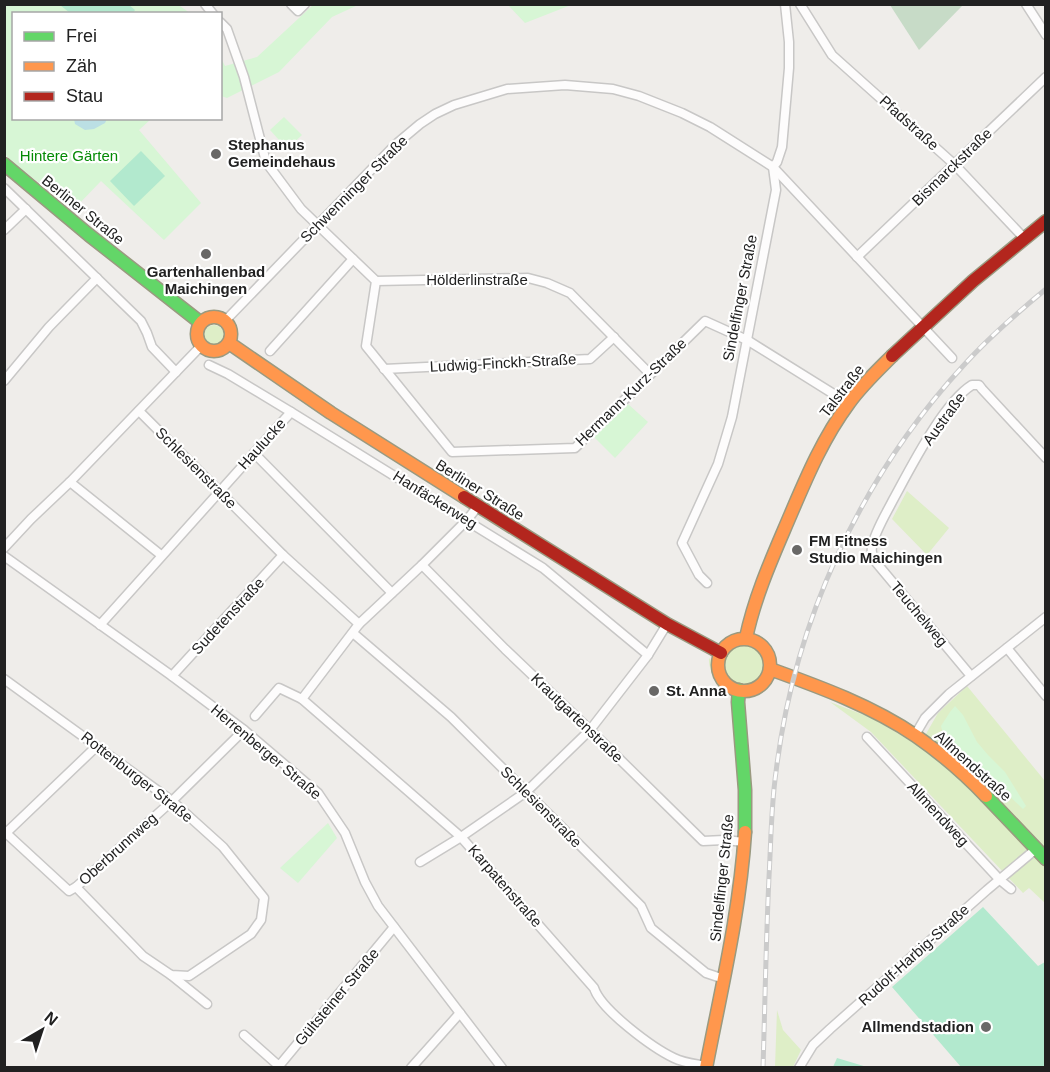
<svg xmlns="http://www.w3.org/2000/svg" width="1050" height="1072" font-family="Arial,sans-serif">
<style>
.grass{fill:#deeec7}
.cemetery{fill:#c7dbc7}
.park{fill:#d7f6d5}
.pitch{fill:#b2e9ce}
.water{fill:#bbdfe4}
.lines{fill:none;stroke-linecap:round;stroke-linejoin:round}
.street-casing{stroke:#c8c7c6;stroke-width:11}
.fast-casing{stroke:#9a9a80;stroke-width:15}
.slow-casing{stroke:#9a9a80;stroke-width:15}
.jam-casing{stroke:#9a9a80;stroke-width:15}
.street{stroke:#fdfcfc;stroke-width:8}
.fast{stroke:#63d668;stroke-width:12}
.slow{stroke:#ff974d;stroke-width:12}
.jam{stroke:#b3261e;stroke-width:12}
.rail-casing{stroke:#cbcbcb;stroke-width:5}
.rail{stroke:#fff;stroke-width:3;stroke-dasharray:9;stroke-linecap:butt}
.poi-dot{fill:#696867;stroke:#fff;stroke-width:2}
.labels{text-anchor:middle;stroke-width:4.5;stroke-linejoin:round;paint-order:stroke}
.street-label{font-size:15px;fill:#212121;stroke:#fff}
.poi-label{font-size:15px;font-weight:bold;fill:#212121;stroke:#fff;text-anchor:start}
.park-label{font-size:15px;fill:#048a05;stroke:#fff}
</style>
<rect width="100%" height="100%" fill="#efedea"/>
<g class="grass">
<circle cx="214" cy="335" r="10"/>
<polygon points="907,491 949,528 927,555 892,519"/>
<circle cx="744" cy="665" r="20"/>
<path d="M709 658C715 664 715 670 718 677 722 684 726 689 728 697 718 689 708 670 709 658Z"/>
<polygon points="967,686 1045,781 1045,903 1029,888 1023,893 871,732 830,702 872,718 919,746 938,713"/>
<polygon points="777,1010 783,1030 801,1050 793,1067 775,1067"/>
</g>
<polygon class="cemetery" points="890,5 963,5 919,50"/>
<g class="park">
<polygon points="177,4 190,13 14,14 14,118 151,119 139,130 201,203 164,240 101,181 74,209 9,160 5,153 4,5"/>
<polygon points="313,5 358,5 332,17 279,72 227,98 221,96 220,56 225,66 257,57"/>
<polygon points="508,5 535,5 537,6 542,5 571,5 525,23"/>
<polygon points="284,117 302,135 287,149 270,130"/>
<polygon points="628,404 648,422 615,458 594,437"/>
<polygon points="955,706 963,715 977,742 988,755 1005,772 1026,806 1023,809 943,733 941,726 950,712"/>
<polygon points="328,823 337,838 298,883 280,868"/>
</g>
<g class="pitch">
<polygon points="60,5 129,5 135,10 132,14 70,13"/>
<polygon points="141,151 165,176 134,206 110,181"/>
<polygon points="983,907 1038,966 1045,962 1045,1067 961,1067 892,987"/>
<polygon points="837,1058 867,1067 833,1067"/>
</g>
<polygon class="water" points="74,119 74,118 107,119 105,123 94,129 85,130 75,124"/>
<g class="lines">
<defs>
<g id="street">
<polyline points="205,4 213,14"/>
<polyline points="291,4 298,11 305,4"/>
<polyline points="800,4 832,55 955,165 1024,238"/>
<polyline points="1026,4 1046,35"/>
<polyline points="220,22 227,29 244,77 266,162 301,209 376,281 366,346 452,452 575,448 705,321 747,340 848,403"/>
<polyline points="4,188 141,321 147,333 152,347 176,372"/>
<polyline points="4,230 26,209"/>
<polyline points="857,257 1046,77"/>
<polyline points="376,281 528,278 547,283 570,293 650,374"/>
<polyline points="225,321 395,145 420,124 435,114 454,105 507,89 565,85 613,89 639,96 682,113 710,127 773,167 952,358"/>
<polyline points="270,351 353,259"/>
<polyline points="209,365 228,374 291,412 543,568 648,655"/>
<polyline points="384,369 590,359 614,337"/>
<polyline points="4,381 49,327 97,278"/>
<polyline points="139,411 283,555 359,624"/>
<polyline points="254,453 392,593"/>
<polyline points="70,482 161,555"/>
<polyline points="4,548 31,519 70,482 201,346"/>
<polyline points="4,556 172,676 244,730 318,793 345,833 365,882 378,906 502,1068"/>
<polyline points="422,565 505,649 590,730 703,841 724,840 745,842"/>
<polyline points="707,583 699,575 682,543 718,464 732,417 776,190 773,167 777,162 782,147 789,68 789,42 785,4"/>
<polyline points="100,625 291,412"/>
<polyline points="353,633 451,717 641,906 651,928 706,973 724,979"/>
<polyline points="1007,648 1046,696"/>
<polyline points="172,676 283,555"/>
<path d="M971 676 874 560C872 555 871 552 872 547 874 533 887 512 893 500 910 469 943 403 972 385H979L982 389 1046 458"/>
<polyline points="4,679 172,801 223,847 264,898 261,920 251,934 189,976 171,975 143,956 76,887"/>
<polyline points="302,699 359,624 422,565 467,520 478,506"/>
<path d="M255 716 279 688 302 699 461 837 594 988C601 1010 653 1048 674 1058 684 1063 696 1064 706 1066"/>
<polyline points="915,735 925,718 949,694 1046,617"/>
<polyline points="867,737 1000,880 1011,889"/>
<polyline points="97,746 6,833 69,891 76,887 172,801 244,730"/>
<polyline points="420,862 461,837 526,792 590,730 648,655 667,624"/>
<polyline points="171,975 207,1004"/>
<polyline points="244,1035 279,1066 394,927"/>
<polyline points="411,1068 460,1013"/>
<polyline points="799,1068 813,1045 830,1029 987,890 1036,849"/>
</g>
<g id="fast">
<polyline points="4,164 89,235 201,323"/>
<polyline points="739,690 738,702 745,790 745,832"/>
<polyline points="986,796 1046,859"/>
</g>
<g id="slow">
<circle cx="214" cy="334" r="17"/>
<polyline points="229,343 331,413 464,497"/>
<path d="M746 638C754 600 769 565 784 530 803 486 820 442 849 403 861 386 877 371 892 356"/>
<circle cx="744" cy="665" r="26"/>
<path d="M770 669C820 687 872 706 916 736 942 754 965 774 986 796"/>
<path d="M706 1068C721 990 740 912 745 832"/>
</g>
<g id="jam">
<polyline points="892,356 973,281 1046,221"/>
<polyline points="464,497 667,624 721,653"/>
</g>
</defs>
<use href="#street" class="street-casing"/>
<use href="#fast" class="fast-casing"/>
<use href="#slow" class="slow-casing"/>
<use href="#jam" class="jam-casing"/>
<use href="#street" class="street"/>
<use href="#fast" class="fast"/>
<use href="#slow" class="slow"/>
<use href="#jam" class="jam"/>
<defs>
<path id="rail" d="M763 1068C765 1004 766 940 769 877 771 842 771 807 776 772 794 622 860 478 963 366 988 338 1017 313 1046 289"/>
</defs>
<use href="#rail" class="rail-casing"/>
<use href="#rail" class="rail"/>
</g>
<g class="poi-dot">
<circle cx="216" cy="154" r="6"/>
<circle cx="206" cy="254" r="6"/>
<circle cx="797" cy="550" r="6"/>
<circle cx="654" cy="691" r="6"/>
<circle cx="986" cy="1027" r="6"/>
</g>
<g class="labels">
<g class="street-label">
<text transform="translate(909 123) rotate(42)" y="5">Pfadstraße</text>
<text transform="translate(952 167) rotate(-44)" y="5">Bismarckstraße</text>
<text transform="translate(354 189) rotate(-45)" y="5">Schwenninger Straße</text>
<text transform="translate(83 210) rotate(39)" y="5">Berliner Straße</text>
<text x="477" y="285">Hölderlinstraße</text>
<text transform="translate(740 298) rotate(-79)" y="5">Sindelfinger Straße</text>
<text transform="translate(503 363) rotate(-3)" y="5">Ludwig-Finckh-Straße</text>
<text transform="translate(842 391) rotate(-52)" y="5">Talstraße</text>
<text transform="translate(631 392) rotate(-44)" y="5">Hermann-Kurz-Straße</text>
<text transform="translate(944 419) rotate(-54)" y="5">Austraße</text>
<text transform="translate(262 444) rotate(-48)" y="5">Haulucke</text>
<text transform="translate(196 468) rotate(45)" y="5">Schlesienstraße</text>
<text transform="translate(480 490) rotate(32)" y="5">Berliner Straße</text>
<text transform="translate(435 500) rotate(32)" y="5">Hanfäckerweg</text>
<text transform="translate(919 614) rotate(50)" y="5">Teuchelweg</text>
<text transform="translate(228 616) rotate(-47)" y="5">Sudetenstraße</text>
<text transform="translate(577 718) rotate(44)" y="5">Krautgartenstraße</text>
<text transform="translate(266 752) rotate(40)" y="5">Herrenberger Straße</text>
<text transform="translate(973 766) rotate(42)" y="5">Allmendstraße</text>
<text transform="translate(137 777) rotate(38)" y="5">Rottenburger Straße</text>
<text transform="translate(541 807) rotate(45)" y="5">Schlesienstraße</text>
<text transform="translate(938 814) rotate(47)" y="5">Allmendweg</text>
<text transform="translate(118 849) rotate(-42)" y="5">Oberbrunnweg</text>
<text transform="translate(722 878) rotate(-84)" y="5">Sindelfinger Straße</text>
<text transform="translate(505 886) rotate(49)" y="5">Karpatenstraße</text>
<text transform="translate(914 955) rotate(-42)" y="5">Rudolf-Harbig-Straße</text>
<text transform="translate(337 997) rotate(-50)" y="5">Gültsteiner Straße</text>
</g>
<g class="poi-label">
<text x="228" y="150">Stephanus<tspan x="228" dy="17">Gemeindehaus</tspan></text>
<text x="206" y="277" text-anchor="middle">Gartenhallenbad<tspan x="206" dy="17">Maichingen</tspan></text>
<text x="809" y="546">FM Fitness<tspan x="809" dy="17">Studio Maichingen</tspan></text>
<text x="666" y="696">St. Anna</text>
<text x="974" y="1032" text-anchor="end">Allmendstadion</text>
</g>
<g class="park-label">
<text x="69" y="161">Hintere Gärten</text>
</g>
</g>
<rect width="1050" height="1072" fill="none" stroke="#212121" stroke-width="12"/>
<rect x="12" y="12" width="210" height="108" fill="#ffffff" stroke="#a6a6a6" stroke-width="1.5"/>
<rect x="24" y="32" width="30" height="9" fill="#63d668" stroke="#a6a6a6" stroke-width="1.5"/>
<text x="66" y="42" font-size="18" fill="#212121">Frei</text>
<rect x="24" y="62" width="30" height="9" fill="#ff974d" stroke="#a6a6a6" stroke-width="1.5"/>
<text x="66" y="72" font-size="18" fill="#212121">Zäh</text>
<rect x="24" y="92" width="30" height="9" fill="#b3261e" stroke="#a6a6a6" stroke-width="1.5"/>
<text x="66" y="102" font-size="18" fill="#212121">Stau</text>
<g transform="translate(42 1030) rotate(39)" stroke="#ffffff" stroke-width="4.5" paint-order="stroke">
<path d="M0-4.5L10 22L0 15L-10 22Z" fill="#212121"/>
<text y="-9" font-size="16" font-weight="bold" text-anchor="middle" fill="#212121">N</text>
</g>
</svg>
